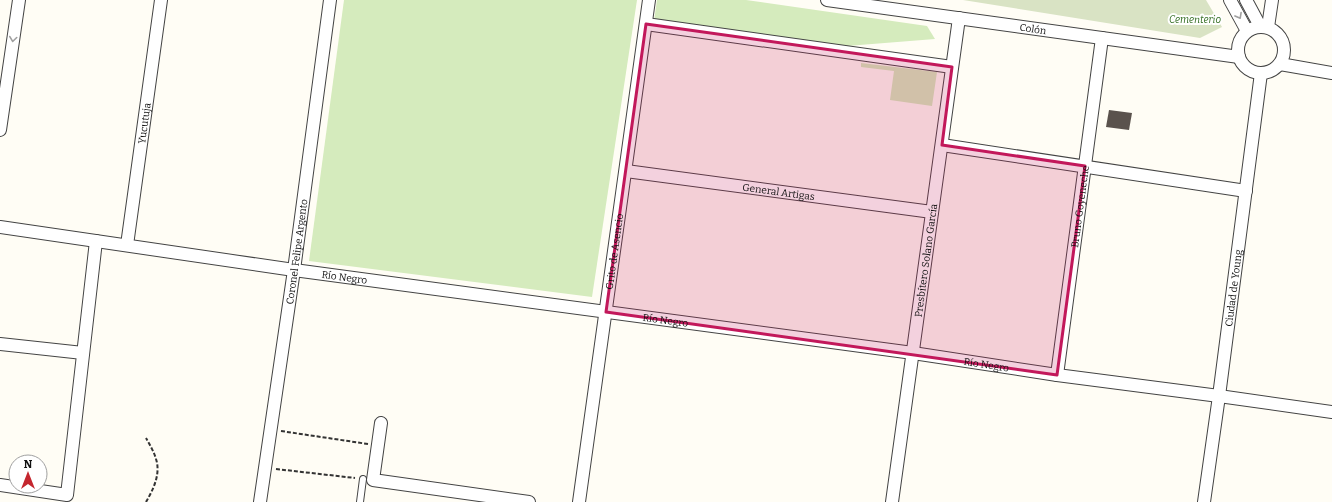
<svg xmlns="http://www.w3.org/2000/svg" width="1332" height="502" font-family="Bitter,serif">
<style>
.green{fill:#d5ebbd}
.cemetery{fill:#d9e3c4}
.building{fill:#5a524d}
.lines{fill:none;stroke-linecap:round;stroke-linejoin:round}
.service-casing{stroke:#444;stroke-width:8}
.minor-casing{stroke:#444;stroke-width:14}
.path{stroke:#333;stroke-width:2;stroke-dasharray:4 2;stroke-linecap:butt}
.service{stroke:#fff;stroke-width:6}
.minor{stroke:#fff;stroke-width:12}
.oneway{stroke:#a0a0a0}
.marked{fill:#c2185b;fill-opacity:0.2;stroke:#c2185b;stroke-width:3;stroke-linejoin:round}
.labels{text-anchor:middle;stroke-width:4;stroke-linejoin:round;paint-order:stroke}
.park-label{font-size:10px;font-style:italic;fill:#2f6b1f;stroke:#fff}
.street-label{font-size:10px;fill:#111;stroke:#fff}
</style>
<rect width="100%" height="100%" fill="#fffdf5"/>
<g class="green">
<polygon points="344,0 637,0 592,297 309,261"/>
<polygon points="657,0 746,0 927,26 935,39 847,46 654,21"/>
<polygon points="861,63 937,72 932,106 890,100 894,71 861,67"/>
</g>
<polygon class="cemetery" points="963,0 1206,0 1222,27 1200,38"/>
<polygon class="building" points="1109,110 1132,113 1129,130 1106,127"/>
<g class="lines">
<defs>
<polyline id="service" points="360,502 363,479"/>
<g id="minor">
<path id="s1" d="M827 0 1239 57"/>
<polyline points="1230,0 1247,31"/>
<polyline points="1246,0 1260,26"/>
<polyline points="646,24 952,67"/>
<circle cx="1261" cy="50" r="23"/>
<polyline points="1268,27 1272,0"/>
<polyline points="1280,64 1332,73"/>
<polyline points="0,130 19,0"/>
<polyline points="942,145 1246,191"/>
<path id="s2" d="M626 171 932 212"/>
<path id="s3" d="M0 227 294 270 913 353 1057 375 1219 396 1332 412"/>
<path id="s4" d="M127 245 161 0"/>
<polyline points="0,344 83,353"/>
<path id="s5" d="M1057 375 1102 38"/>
<polyline points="381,423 373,480 529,502"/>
<polyline points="0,485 67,495 96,241"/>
<path id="s6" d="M260 502 294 270 330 0"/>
<path id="s7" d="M579 502 649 0"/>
<path id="s8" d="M892 502 959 18"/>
<path id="s9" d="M1204 502 1219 396 1261 73"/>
</g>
</defs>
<use href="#service" class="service-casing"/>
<use href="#minor" class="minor-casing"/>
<g class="path">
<polyline points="281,431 368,444"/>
<polyline points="276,469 355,478"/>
<path d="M146 502C153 490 161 474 156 459 154 452 150 445 146 438"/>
</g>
<use href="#service" class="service"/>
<use href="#minor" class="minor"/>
</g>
<defs><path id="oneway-chevron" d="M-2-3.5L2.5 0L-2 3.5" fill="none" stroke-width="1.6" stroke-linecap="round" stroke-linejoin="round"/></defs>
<g class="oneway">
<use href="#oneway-chevron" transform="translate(1239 16) rotate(61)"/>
<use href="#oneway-chevron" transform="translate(13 39) rotate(98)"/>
</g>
<path class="marked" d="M646 24 952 67 942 145 1085 166 1057 375 606 312Z"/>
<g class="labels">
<g class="park-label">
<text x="1195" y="23">Cementerio</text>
</g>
<g class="street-label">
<text dy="4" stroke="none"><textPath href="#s1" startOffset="208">Colón</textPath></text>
<text dy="4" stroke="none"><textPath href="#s4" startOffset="123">Yucutuja</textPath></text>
<text dy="4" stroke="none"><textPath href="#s2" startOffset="154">General Artigas</textPath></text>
<text dy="4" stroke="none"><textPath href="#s5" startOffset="170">Bruno Goyeneche</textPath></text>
<text dy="4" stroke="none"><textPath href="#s6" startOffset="253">Coronel Felipe Argento</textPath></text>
<text dy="4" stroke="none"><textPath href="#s7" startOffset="253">Grito de Asencio</textPath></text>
<text dy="4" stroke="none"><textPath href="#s8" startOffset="244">Presbítero Solano García</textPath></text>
<text dy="4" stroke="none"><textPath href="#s3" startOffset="348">Río Negro</textPath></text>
<text dy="4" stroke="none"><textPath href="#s9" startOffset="216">Ciudad de Young</textPath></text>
<text dy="4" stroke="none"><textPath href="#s3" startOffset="672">Río Negro</textPath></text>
<text dy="4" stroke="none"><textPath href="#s3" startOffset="996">Río Negro</textPath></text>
</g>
</g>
<g transform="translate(28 474)"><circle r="19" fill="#ffffff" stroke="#a0a0a0"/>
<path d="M0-3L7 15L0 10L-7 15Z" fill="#c4262e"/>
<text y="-6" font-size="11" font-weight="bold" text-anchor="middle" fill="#111111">N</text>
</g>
</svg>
